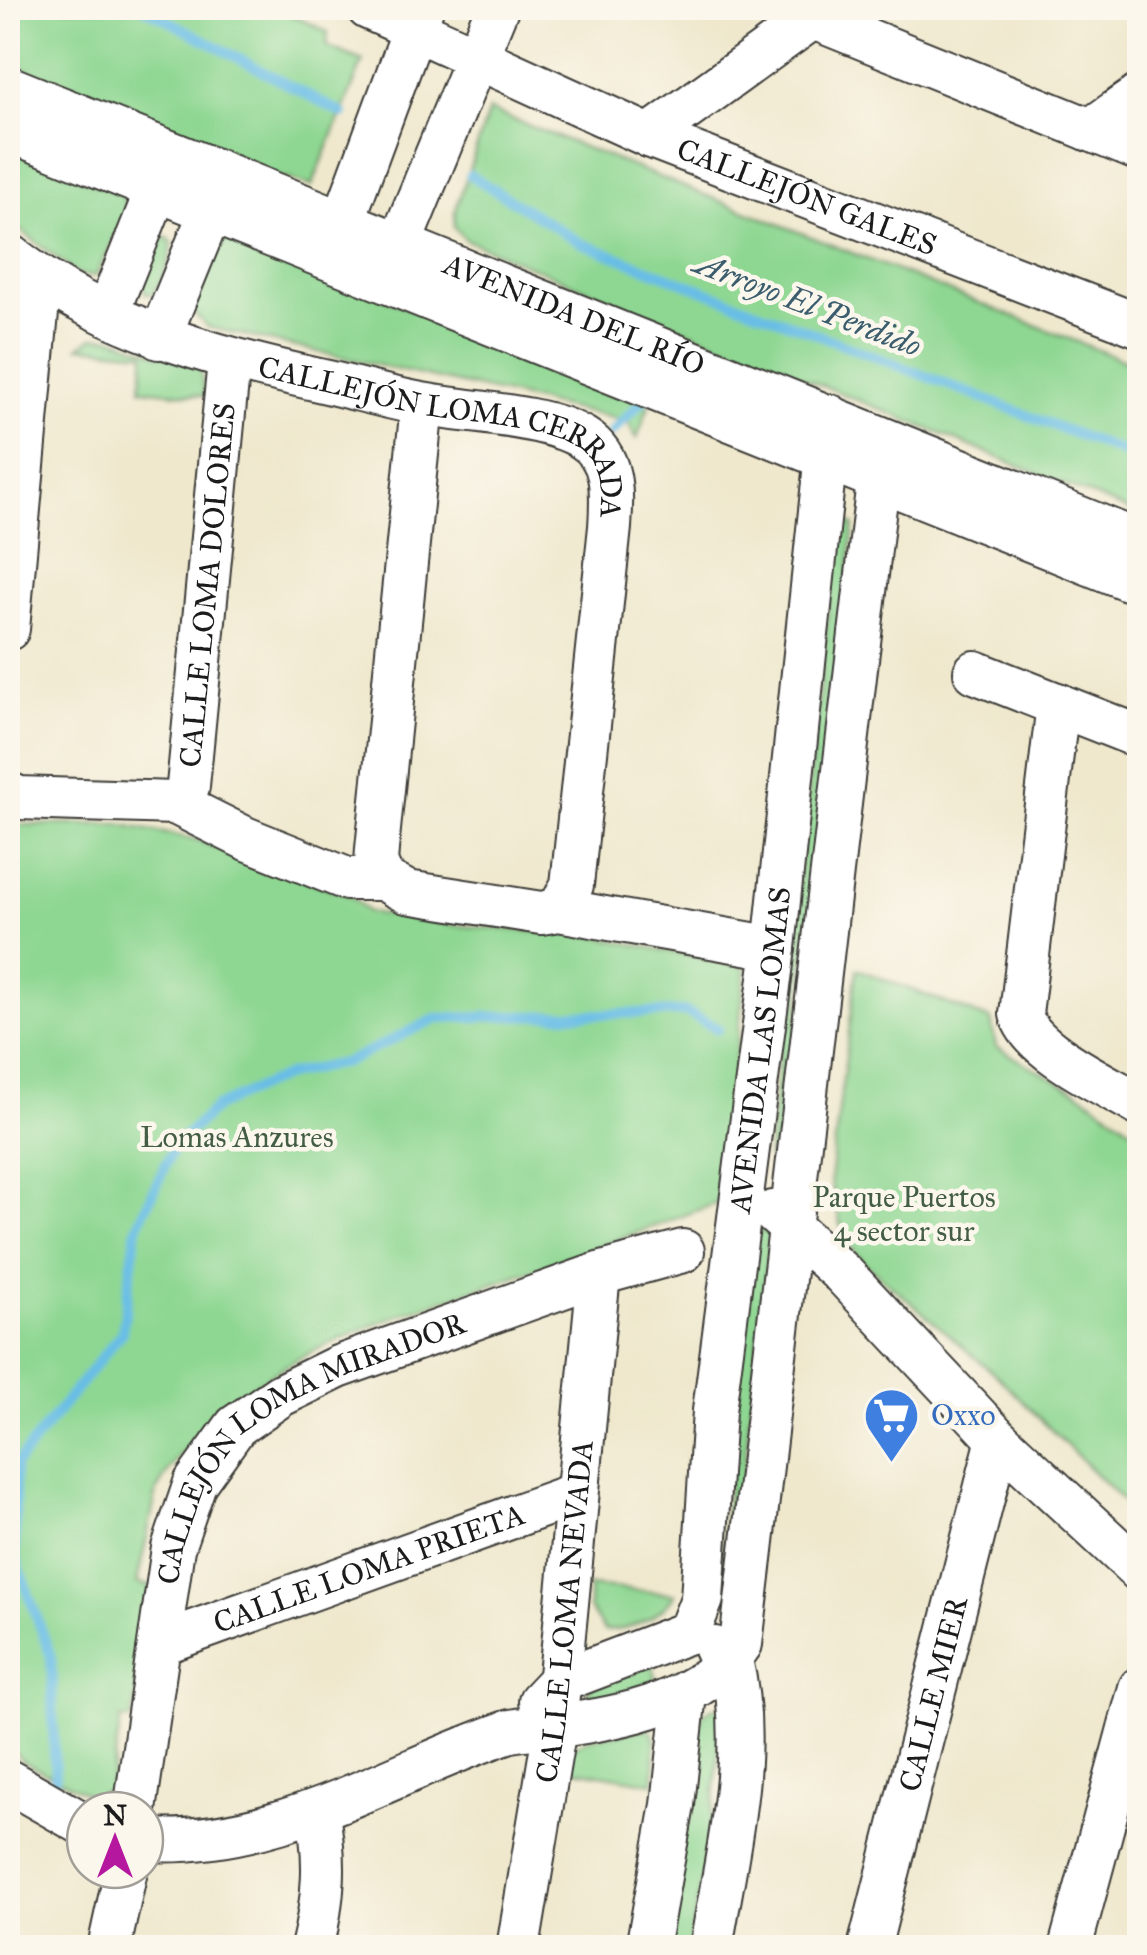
<svg xmlns="http://www.w3.org/2000/svg" width="1147" height="1955" font-family="'IM FELL Great Primer',serif">
<style>
.green{fill:#8ed792;stroke:#557a57;stroke-width:2.5}
.lines{fill:none;stroke-linecap:round;stroke-linejoin:round}
.stream{stroke:#69bee6;stroke-width:10}
.minor-casing{stroke:#3c3b37;stroke-width:46}
.minor{stroke:#fff;stroke-width:42}
.labels{text-anchor:middle;stroke-width:9;stroke-linejoin:round;paint-order:stroke}
.street-label{font-size:30px;fill:#1c1c1c;stroke:#fbf7ec}
.park-label{font-size:30px;fill:#445d45;stroke:#fbf7ec}
.shop-label{font-size:30px;fill:#366cbe;stroke:#fbf7ec;text-anchor:start}
.water-label{font-size:32px;font-style:italic;fill:#3b5d6d;stroke:#fbf7ec}
</style>
<rect width="100%" height="100%" fill="#fbf7ec"/>
<filter id="ink" filterUnits="userSpaceOnUse"><feTurbulence type="fractalNoise" baseFrequency=".01" numOctaves="2"/><feDisplacementMap in="SourceGraphic" scale="20" xChannelSelector="R" yChannelSelector="G"/><feConvolveMatrix kernelMatrix="1 2 1 2 8 2 1 2 1" color-interpolation-filters="sRGB"/></filter>
<filter id="wash" filterUnits="userSpaceOnUse"><feTurbulence type="fractalNoise" baseFrequency=".0048" numOctaves="4" result="noise"/><feDisplacementMap in="SourceGraphic" scale="40" xChannelSelector="R" yChannelSelector="G"/><feGaussianBlur stdDeviation="2.25" result="paint"/><feColorMatrix in="noise" values="0 0 0 0 0 0 0 0 0 0 0 0 0 0 0 0 0 1.4 0 .05"/><feComposite in="paint" operator="in"/></filter>
<g filter="url(#wash)">
<rect width="100%" height="100%" fill="#efe8cd"/>
<g class="green">
<polygon points="8,8 277,8 328,32 327,46 363,61 312,186 239,165 8,62"/>
<polygon points="489,110 1139,366 1139,515 466,240 454,227 455,212"/>
<polygon points="8,149 123,195 128,211 96,276 79,275 8,221"/>
<polygon points="227,235 649,405 637,439 627,421 613,418 207,327 191,310 215,240"/>
<path d="M166 237 172 242C172 261 163 278 153 294H146L142 286C145 271 152 245 166 237Z"/>
<polygon points="94,337 113,338 200,368 205,396 141,389 145,353 79,347"/>
<polygon points="847,522 854,525 783,1146 768,1158 837,530"/>
<path d="M119 824 194 839 351 896 368 912 451 925 593 936 746 967 720 1202C655 1226 591 1250 527 1272 394 1318 229 1357 157 1490L137 1583 151 1586 132 1720 121 1719 109 1794 102 1792 95 1798 22 1761 8 1744V825Z"/>
<polygon points="857,969 991,1020 996,1047 1085,1096 1139,1134 1139,1517 996,1375 862,1261 844,1238 830,1180"/>
<polygon points="763,1228 770,1233 733,1569 721,1571 750,1244"/>
<path d="M589 1586 675 1594C660 1617 632 1631 604 1631L589 1608Z"/>
<polygon points="652,1662 656,1680 603,1704 587,1694 594,1679"/>
<path d="M714 1707 722 1710C717 1790 706 1869 688 1947L661 1948 702 1713Z"/>
<polygon points="650,1728 655,1739 654,1783 563,1768 567,1750 587,1739"/>
</g>
<g class="lines">
<g class="stream">
<polyline points="145,8 343,114"/>
<polyline points="470,175 581,243 1140,459"/>
<polyline points="611,433 644,399"/>
<polyline points="15,1466 15,1556 51,1657 55,1779"/>
<polyline points="8,1474 122,1332 137,1227 174,1146 216,1107 287,1075 347,1062 437,1018 686,1012 718,1029"/>
</g>
</g>
</g>
<g filter="url(#ink)">
<g class="lines">
<defs>
<g id="minor">
<path id="s1" d="M368 8 649 136 1140 326"/>
<polyline points="804,8 811,17 1140,150"/>
<path id="s2" d="M8 87 1140 542"/>
<polyline points="8,130 1140,584"/>
<polyline points="1090,130 1140,95"/>
<polyline points="649,136 826,8"/>
<polyline points="334,246 422,8"/>
<path id="s3" d="M8 254C101 327 209 355 323 381 358 389 392 399 427 405 472 413 545 415 583 438 615 457 612 495 610 527L572 885 559 910"/>
<polyline points="391,265 497,8"/>
<polyline points="107,314 167,164"/>
<polyline points="159,338 221,186"/>
<polyline points="8,629 40,280"/>
<polyline points="975,672 1140,737"/>
<path d="M1058 704 1021 1014C1029 1050 1107 1085 1140 1105"/>
<polyline points="8,793 19,798 175,803 245,838 347,879 383,879"/>
<path id="s4" d="M175 803 185 797 188 786 229 361"/>
<polyline points="383,879 376,863 377,849 422,405"/>
<polyline points="383,879 407,892 541,913 559,910 774,948"/>
<polyline points="773,1212 844,1275 998,1439 1140,1571"/>
<path id="s5" d="M689 1632 702 1599 714 1411 774 948 830 416"/>
<path id="s6" d="M162 1643 576 1494"/>
<polyline points="540,1701 558,1682 689,1632"/>
<polyline points="8,1781 85,1825"/>
<path id="s7" d="M135 1810 173 1548 195 1483 236 1426 281 1395 338 1367 599 1274 683 1251"/>
<path d="M145 1840C276 1848 389 1773 507 1732 524 1727 543 1729 560 1726 626 1716 702 1703 741 1644L883 439"/>
<polyline points="109,1948 126,1870"/>
<path d="M312 1948C324 1899 327 1860 317 1810"/>
<path id="s8" d="M518 1948 555 1727 599 1274"/>
<polyline points="647,1948 673,1805 685,1693"/>
<path d="M711 1948C726 1855 754 1752 731 1660L715 1648"/>
<path id="s9" d="M869 1948 998 1439"/>
<polyline points="1070,1948 1140,1688"/>
</g>
</defs>
<use href="#minor" class="minor-casing"/>
<use href="#minor" class="minor"/>
</g>
</g>
<defs>
<symbol id="supermarket-pin" viewBox="-11 -11 22 30"><path d="M0 17L-7.5 6A9.5 9.5 0 1 1 7.5 6Z" fill="#3f7fe0" stroke="#fbf7ec"/><path d="M-6-5.5h2.5l.6 2H6L4.5 2H-2.5L-4.4-4H-6ZM-1.5 3.2a1.3 1.3 0 1 0 .1 0ZM3 3.2a1.3 1.3 0 1 0 .1 0Z" fill="#fff"/></symbol>
</defs>
<g fill-rule="evenodd">
<use href="#supermarket-pin" x="860" y="1384" width="63" height="86"/>
</g>
<g class="labels">
<g class="street-label">
<text dy="10" stroke="none"><textPath href="#s1" startOffset="478">CALLEJÓN GALES</textPath></text>
<text dy="10" stroke="none"><textPath href="#s2" startOffset="610">AVENIDA DEL RÍO</textPath></text>
<text dy="10" stroke="none"><textPath href="#s3" startOffset="488">CALLEJÓN LOMA CERRADA</textPath></text>
<text dy="10" stroke="none"><textPath href="#s4" startOffset="225">CALLE LOMA DOLORES</textPath></text>
<text dy="10" stroke="none"><textPath href="#s5" startOffset="588">AVENIDA LAS LOMAS</textPath></text>
<text dy="10" stroke="none"><textPath href="#s7" startOffset="442">CALLEJÓN LOMA MIRADOR</textPath></text>
<text dy="10" stroke="none"><textPath href="#s6" startOffset="220">CALLE LOMA PRIETA</textPath></text>
<text dy="10" stroke="none"><textPath href="#s8" startOffset="340">CALLE LOMA NEVADA</textPath></text>
<text dy="10" stroke="none"><textPath href="#s9" startOffset="262">CALLE MIER</textPath></text>
</g>
<g class="park-label">
<text x="237" y="1147">Lomas Anzures</text>
<text x="904" y="1207">Parque Puertos<tspan x="904" dy="34">4 sector sur</tspan></text>
</g>
<g class="shop-label">
<text x="931" y="1425">Oxxo</text>
</g>
<g class="water-label">
<text transform="translate(808 304) rotate(21)" y="11">Arroyo El Perdido</text>
</g>
</g>
<rect width="1147" height="1955" fill="none" stroke="#fbf7ec" stroke-width="40"/>
<g transform="translate(115 1840)"><circle r="48" fill="#fbf7ec" stroke="#a29f99" stroke-width="2.5"/>
<path d="M0-8L18 38L0 25L-18 38Z" fill="#b5179e"/>
<text y="-15" font-size="28" font-weight="bold" text-anchor="middle" fill="#1c1c1c">N</text>
</g>
</svg>
